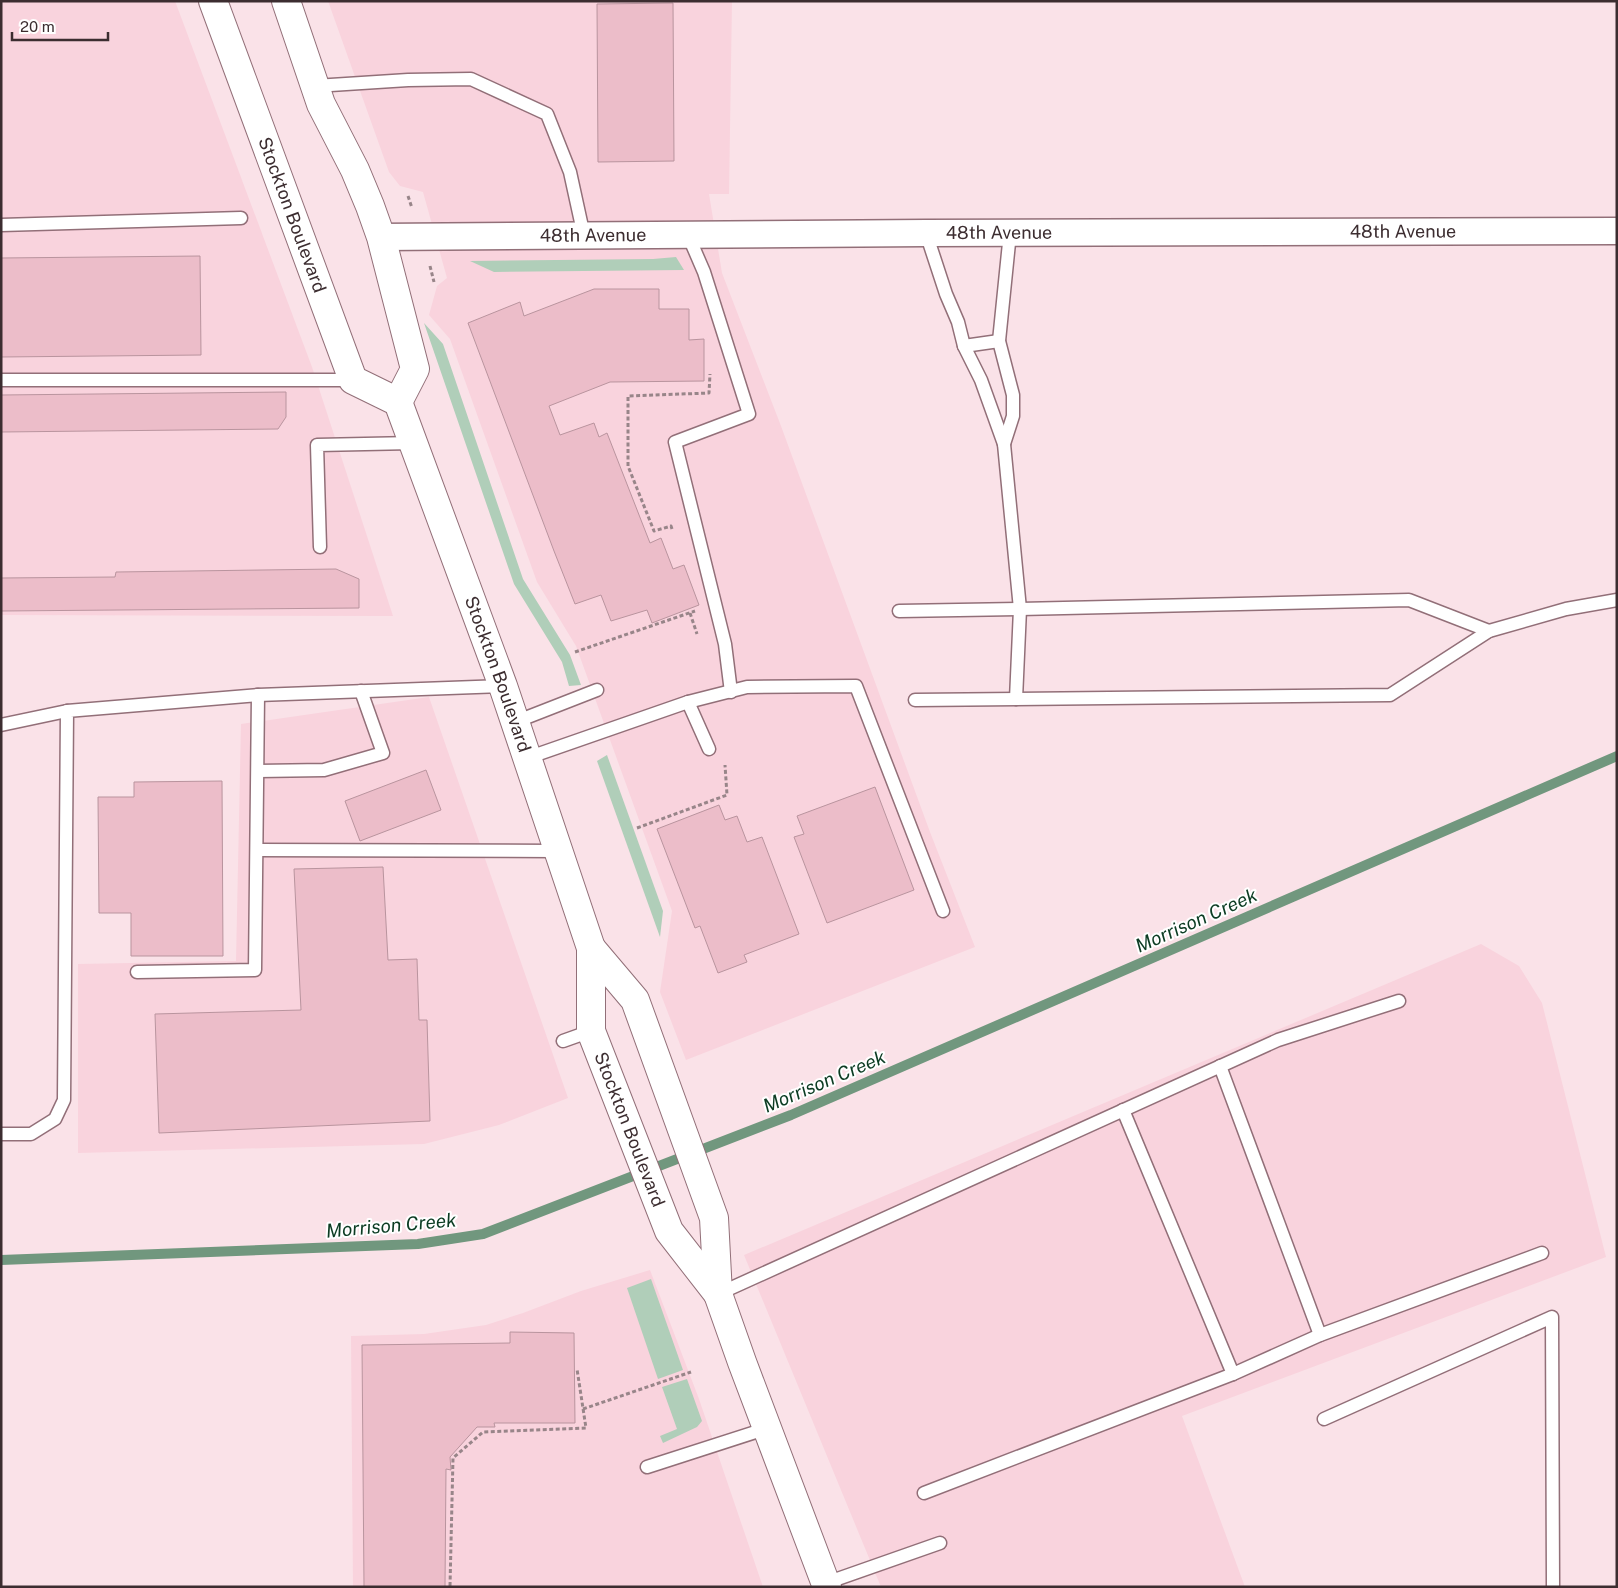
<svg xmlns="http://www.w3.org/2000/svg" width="1618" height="1588" font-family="'Public Sans',sans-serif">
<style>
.built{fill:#f9d3dd}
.green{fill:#b0ceb9}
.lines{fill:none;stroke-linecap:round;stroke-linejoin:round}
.stream{stroke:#71977e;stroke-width:10}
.building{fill:#ecbdc9;stroke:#b9949e}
.service-casing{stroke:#926f78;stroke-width:15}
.minor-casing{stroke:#926f78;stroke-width:29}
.secondary-casing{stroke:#926f78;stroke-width:30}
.path{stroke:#988589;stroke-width:3;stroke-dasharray:4 2.5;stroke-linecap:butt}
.service{stroke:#fff;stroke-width:12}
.minor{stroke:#fff;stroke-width:26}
.secondary{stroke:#fff;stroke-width:28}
.labels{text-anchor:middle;stroke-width:4;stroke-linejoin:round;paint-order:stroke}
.street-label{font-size:18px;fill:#3c2d30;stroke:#fff}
.water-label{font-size:19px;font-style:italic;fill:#0c3c23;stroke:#fff}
</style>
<rect width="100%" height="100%" fill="#fae2e8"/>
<g class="built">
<polygon points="1,1 175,1 312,367 393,616 1,615"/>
<polygon points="328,1 732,1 729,194 709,194 722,273 781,426 930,832 975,947 686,1060 660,992 672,911 576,646 537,582 450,339 429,315 437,286 447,278 423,192 400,186 389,172"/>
<polygon points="429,697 568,1098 499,1125 424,1144 78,1153 78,964 236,961 241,724"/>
<polygon points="1481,944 1519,966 1542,1003 1606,1257 1182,1416 1245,1587 881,1587 744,1255"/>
<polygon points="650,1270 699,1399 763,1587 353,1587 351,1336 424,1334 486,1325 523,1313 581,1291"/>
</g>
<g class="green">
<polygon points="676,257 684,270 494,272 470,261 653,259"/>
<polygon points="424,323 443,344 523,579 570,655 581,685 569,686 562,662 514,584"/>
<polygon points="607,755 663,911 660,937 597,761"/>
<polygon points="651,1279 683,1370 658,1379 627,1288"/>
<polygon points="687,1379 702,1421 697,1427 663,1443 660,1436 677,1429 662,1387"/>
</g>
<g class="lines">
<polyline class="stream" points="1,1260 418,1244 483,1234 791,1115 1617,756"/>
</g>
<g class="building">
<polygon points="673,3 674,161 598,162 597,4"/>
<polygon points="200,256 201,355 1,357 1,258"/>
<polygon points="594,289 659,289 659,309 689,309 689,340 704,339 704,381 610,382 549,406 560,435 594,423 599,437 607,433 650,543 661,538 673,569 684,565 699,605 652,623 647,610 611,621 601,595 575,604 554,551 468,323 520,302 524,316"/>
<polygon points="286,392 286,417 278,429 1,432 1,395"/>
<polygon points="336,569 359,579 359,608 1,611 1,578 115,577 116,572"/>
<polygon points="426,770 441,810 360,841 345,801"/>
<polygon points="222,781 223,956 131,956 131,913 99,913 98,797 134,797 134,782"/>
<polygon points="875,787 914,890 827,923 794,837 804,834 797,816"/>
<polygon points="719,805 725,820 737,816 747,842 762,837 799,934 744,955 747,962 718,973 700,926 695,928 657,829"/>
<polygon points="383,867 388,960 417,959 419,1020 427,1020 430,1121 159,1133 155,1014 301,1010 294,869"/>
<polygon points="510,1332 574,1333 575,1423 494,1423 495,1427 477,1427 450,1457 451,1470 446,1469 445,1587 364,1587 362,1345 510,1343"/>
</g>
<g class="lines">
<defs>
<g id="service">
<polyline points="315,86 408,80 471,79 547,114 570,172 584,236"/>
<polyline points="1,225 241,218"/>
<polyline points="926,233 946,294 958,322 964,346 981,380 1004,444 1020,609 1016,699"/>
<polyline points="688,235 704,272 749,414 675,442 725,644 731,692"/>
<polyline points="964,346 999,341"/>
<polyline points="1,380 353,380"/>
<polyline points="1004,444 1013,416 1013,395 999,341 1010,233"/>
<polyline points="320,547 317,445 413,443"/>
<polyline points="899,611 1020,609 1409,600 1489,631"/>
<polyline points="915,700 1390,695 1489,631 1566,609 1617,600"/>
<polyline points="688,702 709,749"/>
<polyline points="515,722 597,690"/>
<polyline points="1,725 67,711"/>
<polyline points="527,758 688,702 747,687 856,686 943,911"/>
<polyline points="258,771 324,770 383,753 361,691"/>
<polyline points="257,850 557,851"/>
<polyline points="137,972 255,970 258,695"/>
<polyline points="563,1041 591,1031"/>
<polyline points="1220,1066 1320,1335"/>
<polyline points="1123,1110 1233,1374"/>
<polyline points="1,1134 31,1134 55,1119 64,1100 67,711 258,695 503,686"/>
<polyline points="718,1294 1278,1040 1399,1001"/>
<polyline points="1324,1419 1552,1317 1553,1587"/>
<polyline points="647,1467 768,1428"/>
<polyline points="924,1493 1233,1374 1320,1335 1542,1253"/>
<polyline points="826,1583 940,1543"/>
</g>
<g id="minor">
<path id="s1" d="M381 237 926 233 1617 231"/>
</g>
<g id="secondary">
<path id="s2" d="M213 1 353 380 398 402 503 686 591 948V1031L669 1231 718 1294"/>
<polyline points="286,1 321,104 355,170 370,206 381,237 415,369 398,402"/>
<polyline points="591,948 635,1000 714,1218 718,1294 742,1362 827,1587"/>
</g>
</defs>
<use href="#service" class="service-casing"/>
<use href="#minor" class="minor-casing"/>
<use href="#secondary" class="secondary-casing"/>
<g class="path">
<polyline points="408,196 412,208"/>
<polyline points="430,266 434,282"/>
<polyline points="672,529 671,526 654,531 628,466 628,396 709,393 710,374"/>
<polyline points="690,613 697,634"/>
<polyline points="575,652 695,611"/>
<polyline points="637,828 727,795 725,765"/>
<polyline points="583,1409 691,1372"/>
<polyline points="450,1586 453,1458 483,1432 586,1428 577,1369"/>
</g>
<use href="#service" class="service"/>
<use href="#minor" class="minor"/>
<use href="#secondary" class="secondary"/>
</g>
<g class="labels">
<g class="street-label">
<text dy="6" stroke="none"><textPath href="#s2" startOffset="228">Stockton Boulevard</textPath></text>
<text dy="6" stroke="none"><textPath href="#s1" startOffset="1022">48th Avenue</textPath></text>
<text dy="6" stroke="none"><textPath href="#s1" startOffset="618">48th Avenue</textPath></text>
<text dy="6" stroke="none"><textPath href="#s1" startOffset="212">48th Avenue</textPath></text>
<text dy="6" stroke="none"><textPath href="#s2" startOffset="744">Stockton Boulevard</textPath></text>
<text dy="6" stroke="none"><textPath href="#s2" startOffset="1222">Stockton Boulevard</textPath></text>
</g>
<g class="water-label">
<text transform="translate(1196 920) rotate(-24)" y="7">Morrison Creek</text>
<text transform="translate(824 1081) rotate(-23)" y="7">Morrison Creek</text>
<text transform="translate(391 1225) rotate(-5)" y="7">Morrison Creek</text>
</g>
</g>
<rect width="1618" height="1588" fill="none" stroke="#3c2d30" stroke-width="5"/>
<path d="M12 32v8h96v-8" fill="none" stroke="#3c2d30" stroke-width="2.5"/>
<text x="20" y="32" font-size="15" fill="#3c2d30" stroke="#ffffff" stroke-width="4" paint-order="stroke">20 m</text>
</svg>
